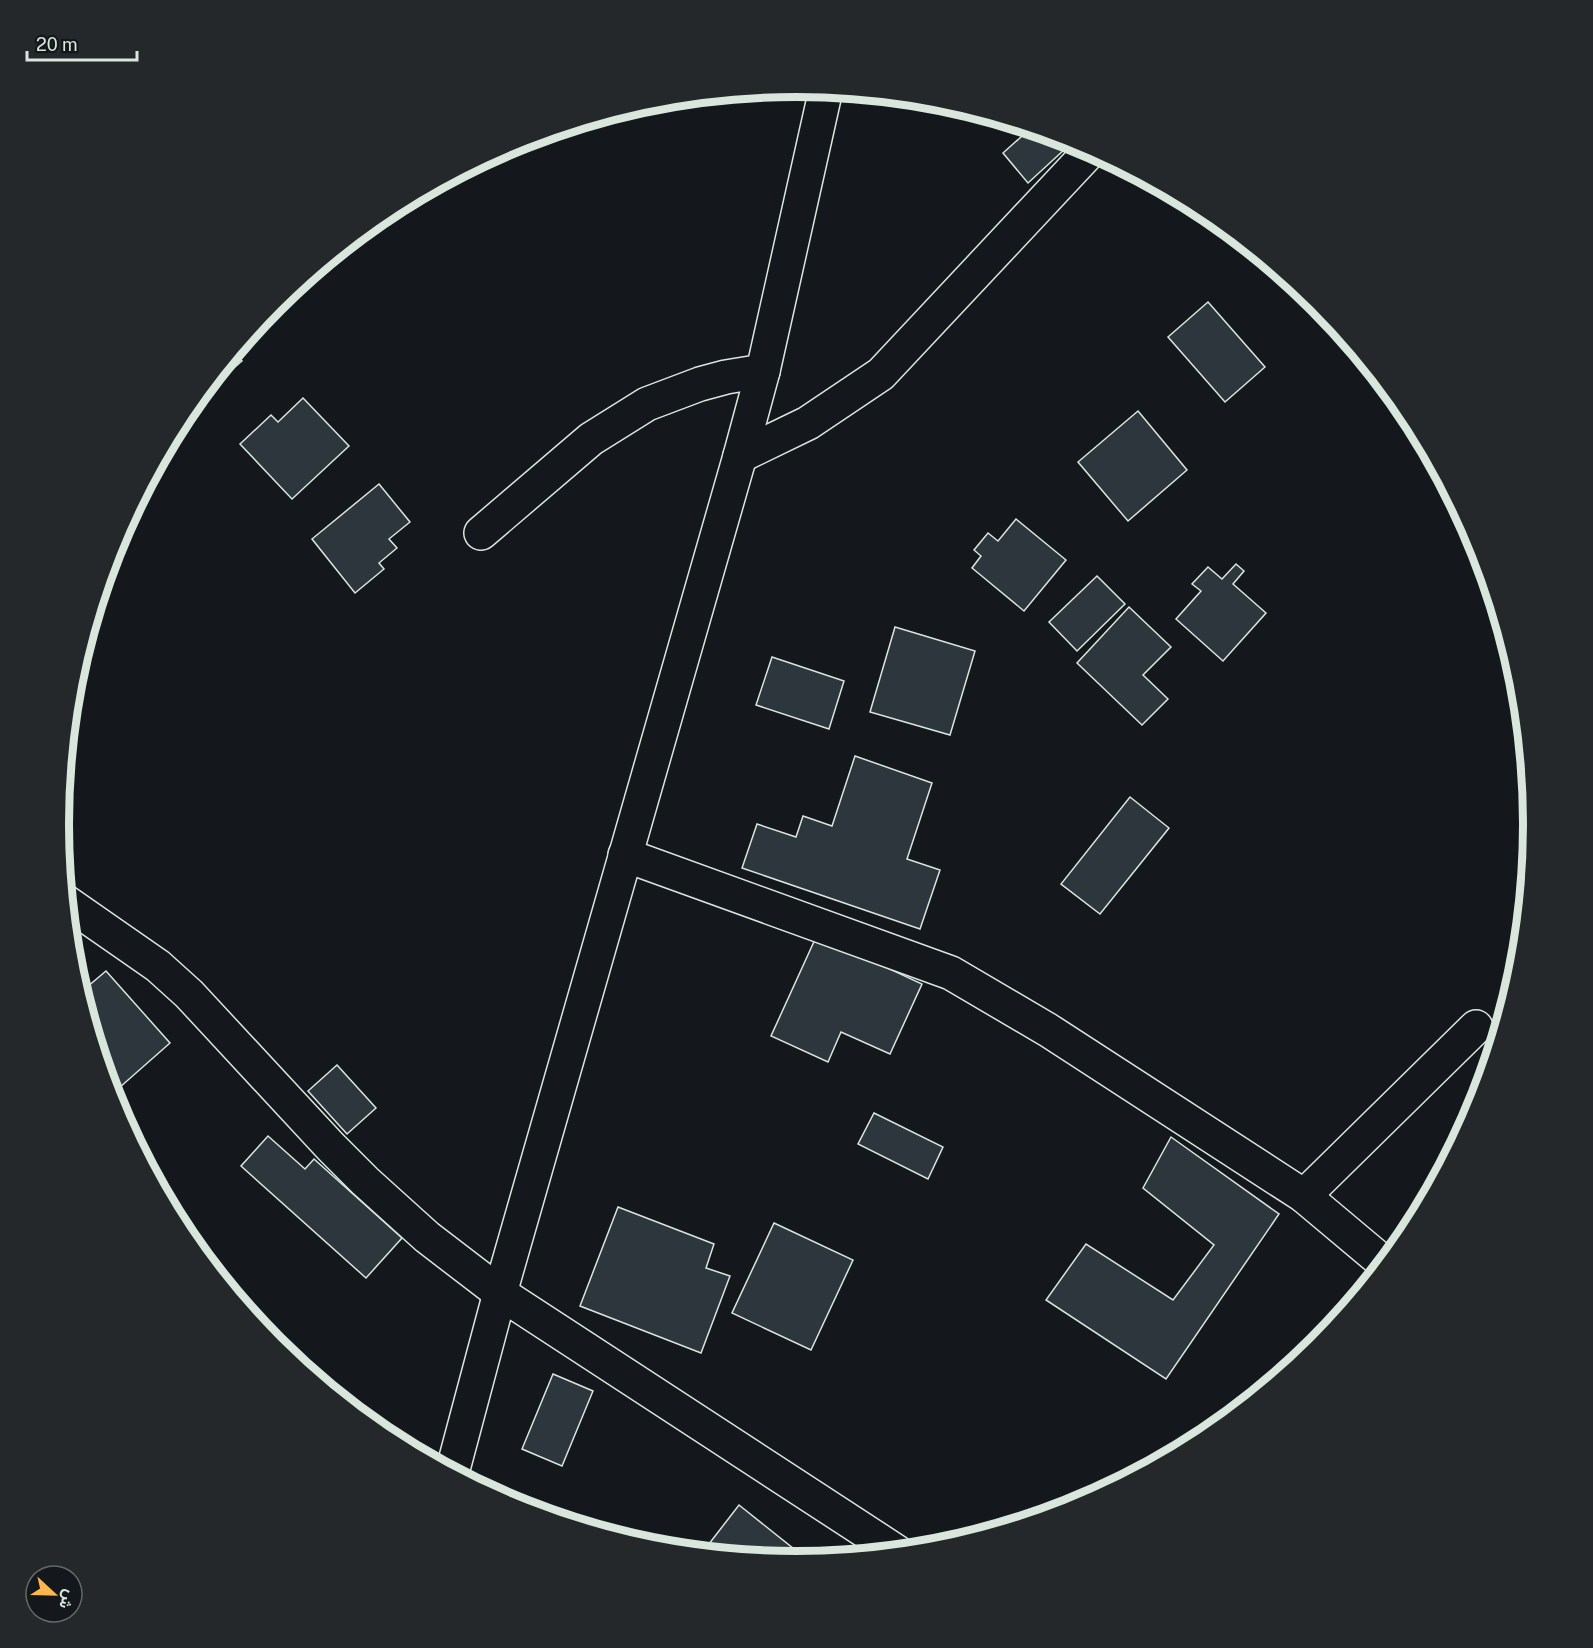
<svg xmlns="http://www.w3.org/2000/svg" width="1593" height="1648" font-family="'Public Sans',Vazirmatn,sans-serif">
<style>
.building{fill:#2c363c;stroke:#d8e6dc;stroke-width:1.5}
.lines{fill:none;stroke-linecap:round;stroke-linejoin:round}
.street-casing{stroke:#d8e6dc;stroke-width:36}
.secondary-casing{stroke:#d8e6dc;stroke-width:36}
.street{stroke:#14181c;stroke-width:33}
.secondary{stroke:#14181c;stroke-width:33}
.rim{fill:none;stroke:#d8e6dc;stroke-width:8}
</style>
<rect width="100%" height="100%" fill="#14181c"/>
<g class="building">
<polygon points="1031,128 1052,134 1065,149 1028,183 1003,153"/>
<polygon points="418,193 368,232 365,228 387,210"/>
<polygon points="1208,302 1265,367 1225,402 1168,337"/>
<polygon points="234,352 242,361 196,400 195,399"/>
<polygon points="303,398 349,446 292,499 240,444 271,415 278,422"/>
<polygon points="1138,411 1187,470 1128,521 1078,462"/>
<polygon points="379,484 410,522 389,539 397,548 379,563 384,569 355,593 312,539"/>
<polygon points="1016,519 1066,560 1024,611 972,568 981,556 974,550 988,533 998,541"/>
<polygon points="1236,564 1244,571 1233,584 1266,613 1223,661 1176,619 1201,591 1192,584 1208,567 1222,579"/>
<polygon points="1097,576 1125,604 1077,651 1049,622"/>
<polygon points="1129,607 1171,647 1143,675 1168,699 1142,725 1077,663"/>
<polygon points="895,627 975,651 950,735 870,712"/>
<polygon points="772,657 844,681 829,729 756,705"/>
<polygon points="855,756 932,783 907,859 940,870 920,929 742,868 757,824 796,837 803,816 832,826"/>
<polygon points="1130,797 1169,828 1100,914 1061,884"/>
<polygon points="817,935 922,984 890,1054 841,1032 828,1062 771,1036"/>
<polygon points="106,971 170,1043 111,1095 80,993"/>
<polygon points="337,1065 376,1108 347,1134 308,1091"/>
<polygon points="874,1113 943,1147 928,1179 858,1144"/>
<polygon points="268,1136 305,1169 314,1159 402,1238 366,1278 241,1166"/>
<polygon points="1171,1137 1279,1214 1166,1379 1046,1300 1086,1244 1173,1300 1214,1245 1143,1188"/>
<polygon points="618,1207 714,1244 706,1268 730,1276 701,1353 580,1306"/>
<polygon points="774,1223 853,1260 811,1350 732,1313"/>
<polygon points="553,1374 593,1391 562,1466 522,1449"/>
<polygon points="739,1505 809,1561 796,1562 702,1553"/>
</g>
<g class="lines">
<defs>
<g id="street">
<polyline points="740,456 808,423 881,374 1092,149"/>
<polyline points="481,533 591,439 647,404 700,384 726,377 763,371"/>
<polyline points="625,855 951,973 1048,1030 1304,1196 1385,1264"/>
<polyline points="66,902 158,966 189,994 331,1147 365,1181 427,1237 500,1293 897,1552"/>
<polyline points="1304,1196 1476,1027"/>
</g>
<polyline id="secondary" points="452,1473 500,1293 740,456 763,371 826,89"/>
</defs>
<use href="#street" class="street-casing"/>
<use href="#secondary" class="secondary-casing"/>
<use href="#street" class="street"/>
<use href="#secondary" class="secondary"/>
</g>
<path d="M0 0H1593V1648H0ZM69 824a727 727 0 1 1 1454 0a727 727 0 1 1-1454 0Z" fill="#24282b" fill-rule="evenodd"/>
<path class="rim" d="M69 824a727 727 0 1 1 1454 0a727 727 0 1 1-1454 0Z"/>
<g transform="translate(54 1594) rotate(112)"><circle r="28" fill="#14181c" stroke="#626a69" stroke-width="1.5"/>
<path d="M0-4.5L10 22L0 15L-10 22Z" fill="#ffb74d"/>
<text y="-9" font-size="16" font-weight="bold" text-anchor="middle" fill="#d8e6dc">ش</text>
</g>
<path d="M27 51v9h110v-9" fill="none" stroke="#d8e6dc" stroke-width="3"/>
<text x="36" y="51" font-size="18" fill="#d8e6dc" stroke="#14181c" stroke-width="4.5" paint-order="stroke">20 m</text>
</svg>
